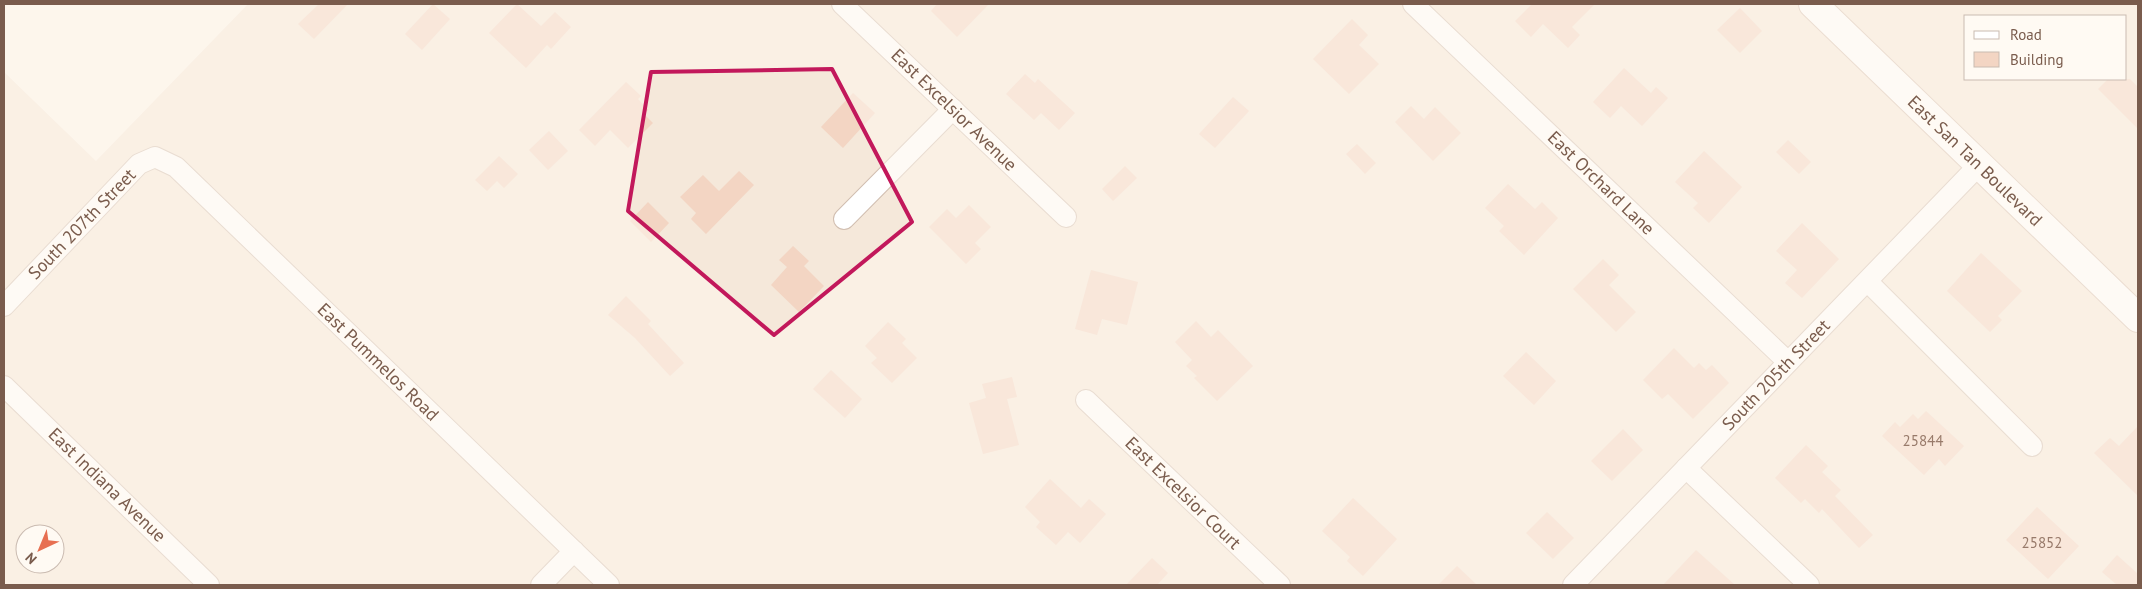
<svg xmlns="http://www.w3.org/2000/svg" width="2142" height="589" font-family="'PT Sans',sans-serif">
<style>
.residential{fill:#f5e8da;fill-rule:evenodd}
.building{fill:#f3d5c3}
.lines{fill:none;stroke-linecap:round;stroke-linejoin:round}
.street-casing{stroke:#d1beb0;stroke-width:22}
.secondary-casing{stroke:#d6c0b0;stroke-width:30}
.street{stroke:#fff;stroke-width:20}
.secondary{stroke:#fff;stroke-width:28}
.marked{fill:none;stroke:#c2185b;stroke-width:4;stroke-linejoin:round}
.labels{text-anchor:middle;stroke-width:4.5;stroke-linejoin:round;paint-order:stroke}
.number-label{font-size:15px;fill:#987a6a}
.street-label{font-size:18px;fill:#7a5c4d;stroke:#fffaf3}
</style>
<rect width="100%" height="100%" fill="#fdf6ec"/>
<path class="residential" d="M248 4H2138V585H4V72L96 161ZM1966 16H2126V79H1966ZM25 534H55V564H25Z"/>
<g class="building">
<polygon points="319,4 348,4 314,39 298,24"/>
<polygon points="433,4 450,19 422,50 405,34"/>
<polygon points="517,4 541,26 555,12 571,27 551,49 547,45 526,68 489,33"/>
<polygon points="937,4 989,4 957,37 931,11"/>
<polygon points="1532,4 1595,4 1572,27 1580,35 1568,48 1543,24 1531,37 1515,21"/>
<polygon points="1740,8 1762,31 1740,53 1717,30"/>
<polygon points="1352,19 1368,35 1359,45 1379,64 1349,94 1313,59"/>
<polygon points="1624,68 1651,93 1656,87 1668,98 1642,126 1621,106 1610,118 1593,102"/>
<polygon points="1025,74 1035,83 1038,79 1075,113 1059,130 1041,113 1034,120 1006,94"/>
<polygon points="2108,79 2130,79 2138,87 2138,129 2098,89"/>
<polygon points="626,82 641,96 638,99 648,110 644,114 653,123 628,148 610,130 595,146 579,130"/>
<polygon points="853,93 875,113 843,148 821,127"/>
<polygon points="1233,97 1249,111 1215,148 1199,134"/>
<polygon points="1411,106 1424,119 1435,107 1461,133 1433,161 1395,122"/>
<polygon points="549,131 568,151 548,170 529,150"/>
<polygon points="1788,140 1811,162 1799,174 1776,152"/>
<polygon points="1357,144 1376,163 1365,174 1346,154"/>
<polygon points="1704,151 1742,187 1709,223 1693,208 1698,203 1675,182"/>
<polygon points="499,156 518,174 504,188 497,181 487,191 475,180"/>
<polygon points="1125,166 1137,178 1113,201 1102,189"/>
<polygon points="739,171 754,185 706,234 691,219 696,213 680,197 703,175 719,191"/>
<polygon points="1508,184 1535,209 1542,202 1558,218 1524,255 1499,231 1504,226 1485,208"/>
<polygon points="648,202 669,223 651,242 630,221"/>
<polygon points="969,205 991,227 975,243 981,249 966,264 929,227 947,209 956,218"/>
<polygon points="1802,223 1839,259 1802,298 1785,283 1797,270 1776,251"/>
<polygon points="793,246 809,261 804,266 824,286 799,312 771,285 787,267 779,260"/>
<polygon points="1981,253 2022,291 1998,316 2002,320 1990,332 1947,291"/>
<polygon points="1603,259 1619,275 1609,285 1636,312 1616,332 1573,289"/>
<polygon points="1091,270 1138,282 1127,325 1102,319 1097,335 1075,329"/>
<polygon points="626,296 651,321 648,324 684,363 670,376 635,338 608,315"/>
<polygon points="1196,321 1211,337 1218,330 1253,366 1217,401 1194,378 1197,376 1186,366 1192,360 1175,342"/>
<polygon points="888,322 906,339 902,343 917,358 892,383 871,363 877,358 865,346"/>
<polygon points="1674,348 1694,368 1699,363 1706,370 1712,365 1729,383 1693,419 1668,394 1662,399 1643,380"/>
<polygon points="1526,352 1556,381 1534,405 1503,376"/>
<polygon points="831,370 862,399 845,418 813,389"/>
<polygon points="1012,377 1017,397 1007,399 1019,445 983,454 969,403 986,398 982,384"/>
<polygon points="1926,411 1964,446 1945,466 1939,459 1924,475 1882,436 1895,422 1900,427 1913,414 1918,419"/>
<polygon points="2138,426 2138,496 2094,453 2110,438 2119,446"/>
<polygon points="1623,429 1643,450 1612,481 1591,461"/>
<polygon points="1806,445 1828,466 1822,472 1841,490 1835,496 1873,535 1859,548 1822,509 1819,513 1805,499 1801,503 1775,478"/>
<polygon points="1050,479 1081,508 1089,499 1106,514 1080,543 1068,532 1056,545 1036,527 1040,522 1025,507"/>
<polygon points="1353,498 1397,539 1363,576 1347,561 1350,557 1322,531"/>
<polygon points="2037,507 2079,546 2048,579 2006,540"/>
<polygon points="1547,512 1574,538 1553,559 1526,533"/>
<polygon points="1696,550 1735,585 1663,585"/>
<polygon points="2117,555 2138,574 2138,585 2117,585 2102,572"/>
<polygon points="1152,558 1168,573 1157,585 1126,585"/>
<polygon points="1457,566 1477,585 1438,585"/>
</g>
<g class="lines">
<defs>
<g id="street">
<polyline points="842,4 1066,217"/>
<polyline points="1413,4 1788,362"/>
<polyline points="844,219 953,109"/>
<polyline points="1868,282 2032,446"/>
<polyline points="4,306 139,164 155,157 176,167 609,585"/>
<polyline points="4,386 209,585"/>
<polyline points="1086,400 1280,585"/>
<polyline points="1686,468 1809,585"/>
<polyline points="541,585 574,551"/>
<polyline points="1573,585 1979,165"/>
</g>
<polyline id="secondary" points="1813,4 2138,318"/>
</defs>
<use href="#street" class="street-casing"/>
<use href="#secondary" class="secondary-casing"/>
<use href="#street" class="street"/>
<use href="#secondary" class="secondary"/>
</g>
<path d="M0 0H2142V589H0ZM832 69 912 222 774 335 628 211 651 72Z" fill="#fdf6ec" fill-opacity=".55" fill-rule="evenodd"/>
<path class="marked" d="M832 69 912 222 774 335 628 211 651 72Z"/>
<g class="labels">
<g class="number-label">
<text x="1923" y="446">25844</text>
<text x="2042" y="548">25852</text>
</g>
<g class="street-label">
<text transform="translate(954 110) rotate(44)" y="6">East Excelsior Avenue</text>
<text transform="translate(1975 161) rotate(44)" y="6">East San Tan Boulevard</text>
<text transform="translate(1601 183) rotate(44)" y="6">East Orchard Lane</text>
<text transform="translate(82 224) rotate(-46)" y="6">South 207th Street</text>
<text transform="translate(378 362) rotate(44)" y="6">East Pummelos Road</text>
<text transform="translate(1776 375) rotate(-46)" y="6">South 205th Street</text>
<text transform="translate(107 485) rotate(44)" y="6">East Indiana Avenue</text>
<text transform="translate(1183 493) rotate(44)" y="6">East Excelsior Court</text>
</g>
</g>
<rect width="2142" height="589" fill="none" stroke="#7a5c4d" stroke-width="10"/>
<rect x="1964" y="15" width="162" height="65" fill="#fffaf3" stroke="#cabbb1"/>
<rect x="1974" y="31" width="25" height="8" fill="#ffffff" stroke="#cabbb1"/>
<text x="2010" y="40" font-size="15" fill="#7a5c4d">Road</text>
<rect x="1974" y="52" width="25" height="15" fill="#f3d5c3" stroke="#cabbb1"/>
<text x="2010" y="65" font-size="15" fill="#7a5c4d">Building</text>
<g transform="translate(40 549) rotate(224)"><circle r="24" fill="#fffaf3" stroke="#cabbb1"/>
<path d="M0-4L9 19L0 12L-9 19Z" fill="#e76f51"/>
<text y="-8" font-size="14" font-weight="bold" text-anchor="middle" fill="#7a5c4d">N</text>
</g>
</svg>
